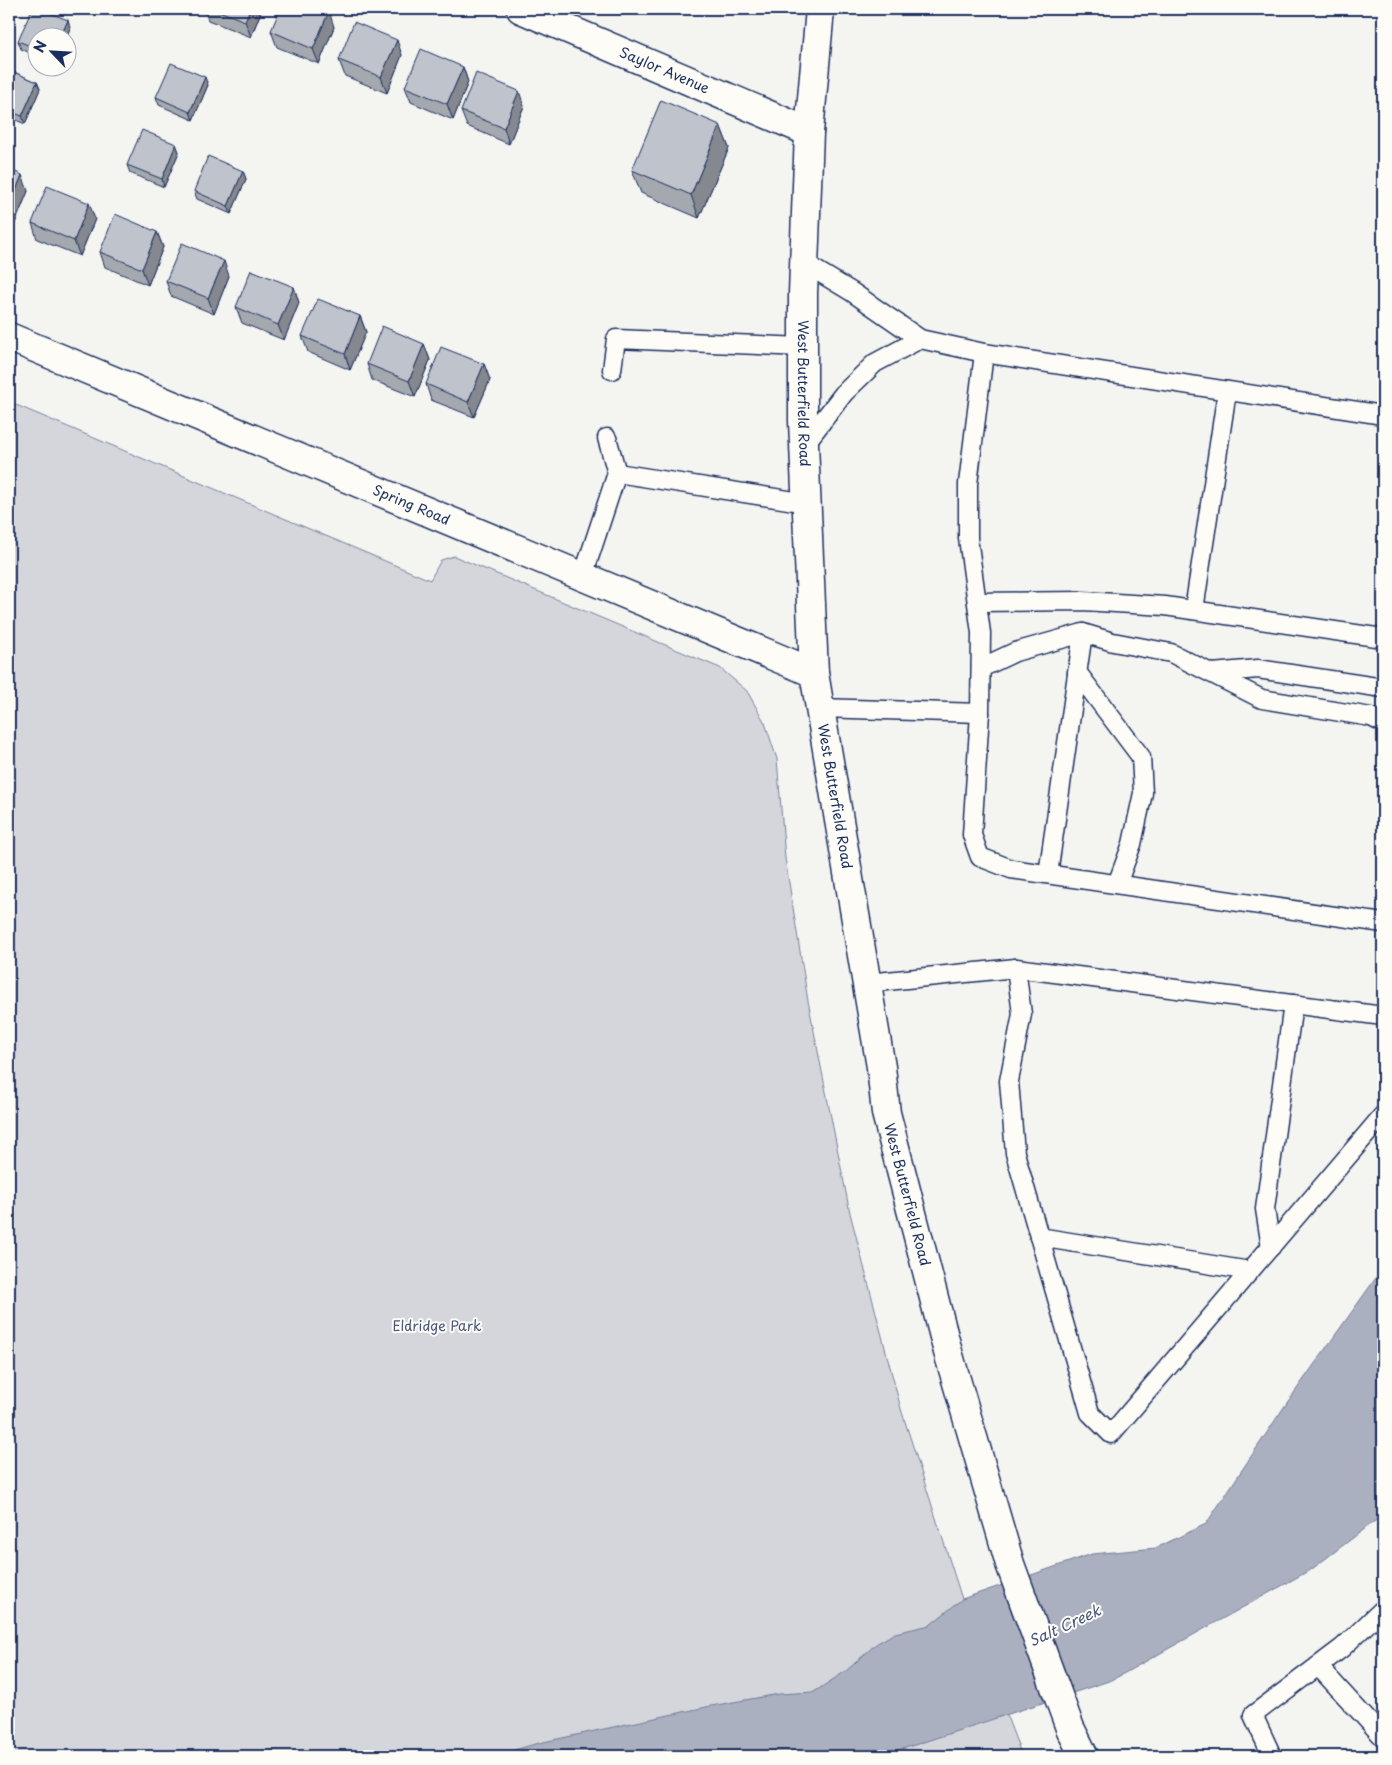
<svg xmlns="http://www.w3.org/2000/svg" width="1392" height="1765" font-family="'Playpen Sans',sans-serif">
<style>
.green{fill:#d4d6db;stroke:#78829c}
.water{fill:#aab0bf;stroke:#717c98}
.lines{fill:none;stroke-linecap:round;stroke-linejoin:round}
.lane-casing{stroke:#1b2f5e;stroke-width:21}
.street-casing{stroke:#1b2f5e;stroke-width:31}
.secondary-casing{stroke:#1b2f5e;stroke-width:31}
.lane{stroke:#fdfcf7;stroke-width:18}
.street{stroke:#fdfcf7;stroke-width:28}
.secondary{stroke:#fdfcf7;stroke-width:28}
.wall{fill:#a4a8af;stroke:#1b2f5e}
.shaded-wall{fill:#86888f;stroke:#1b2f5e}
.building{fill:#bfc3cc;stroke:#1b2f5e}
.labels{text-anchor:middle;stroke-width:4;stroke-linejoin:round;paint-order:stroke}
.street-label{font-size:14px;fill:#1b2f5e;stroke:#fdfcf7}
.park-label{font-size:14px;fill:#49597d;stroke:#fdfcf7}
.water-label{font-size:15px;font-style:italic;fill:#46567b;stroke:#fdfcf7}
</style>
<rect width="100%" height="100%" fill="#f4f4f1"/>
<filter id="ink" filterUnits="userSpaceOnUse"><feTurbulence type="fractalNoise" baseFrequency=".02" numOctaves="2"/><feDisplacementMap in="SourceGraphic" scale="10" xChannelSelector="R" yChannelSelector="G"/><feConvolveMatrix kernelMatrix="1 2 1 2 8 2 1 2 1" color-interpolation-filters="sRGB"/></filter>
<g filter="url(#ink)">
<polygon class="green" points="9,402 430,580 441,560 454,556 720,668 747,691 765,723 777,759 785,858 808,1001 850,1213 901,1409 962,1599 1022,1756 9,1756"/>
<polygon class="water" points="1383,1268 1383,1515 1312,1569 1112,1680 881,1756 493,1756 539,1743 711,1706 779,1694 814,1692 846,1671 876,1644 895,1633 930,1625 962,1599 1092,1554 1156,1548 1206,1524 1284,1407"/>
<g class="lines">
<defs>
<g id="lane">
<polyline points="804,263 852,292 920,339 984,353 1383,415"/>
<polyline points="984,353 968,484 968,538 981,633 980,713 972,835 980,857 1011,869 1383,923"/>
<polyline points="612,370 616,339 803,347"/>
<polyline points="607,438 617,473"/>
<polyline points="804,445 844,393 875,363 920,339"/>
<polyline points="583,576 617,473 807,503"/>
<polyline points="977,602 1083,601 1165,606 1383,638"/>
<polyline points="1194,610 1227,391"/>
<polyline points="981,668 1015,652 1083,633 1113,642 1171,653 1262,699 1371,717 1383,723"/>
<polyline points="1077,672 1141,757 1143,793 1132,844 1117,884"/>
<polyline points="1212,673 1258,669 1383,688"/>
<polyline points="820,708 980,713"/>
<polyline points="1048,874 1083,633"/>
<polyline points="1016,968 1022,1014 1009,1081 1015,1153 1090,1413 1111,1434 1383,1115"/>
<polyline points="867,983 1016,968 1383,1016"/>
<polyline points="1039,1237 1250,1271"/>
<polyline points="1271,1247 1265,1209 1293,1004"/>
<polyline points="1318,1666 1383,1737"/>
<polyline points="1272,1756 1253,1715 1342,1648 1383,1609"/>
</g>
<g id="street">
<path id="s1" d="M521 9 809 132"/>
</g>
<g id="secondary">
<path id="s2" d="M820 9 809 132 803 294V421L814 673 881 1067 886 1113 948 1352 1010 1564 1070 1728 1084 1756"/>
<path id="s3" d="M9 337 814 673"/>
</g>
</defs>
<use href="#lane" class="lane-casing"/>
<use href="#street" class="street-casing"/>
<use href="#secondary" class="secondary-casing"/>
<use href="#lane" class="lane"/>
<use href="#street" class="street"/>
<use href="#secondary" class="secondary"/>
</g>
<g class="wall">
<polygon points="87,9 104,9 101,14"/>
<polygon points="204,9 262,9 251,37 208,20"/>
<polygon points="334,27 319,64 277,47 271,31"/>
<polygon points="70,28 66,38 38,38 38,56 21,49 18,41"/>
<polygon points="402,55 387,93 345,76 339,60"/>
<polygon points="463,67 468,82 453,120 411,102 405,87"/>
<polygon points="9,70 37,82 40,89 25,124 9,117"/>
<polygon points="208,85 193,120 159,105 156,97"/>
<polygon points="524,106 509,144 467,126 461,111"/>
<polygon points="720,125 729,148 699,218 641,193 632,170"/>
<polygon points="176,144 179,152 164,187 130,173 127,165"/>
<polygon points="9,169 28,191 13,228 9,227"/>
<polygon points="243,171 246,179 231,214 197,199 194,191"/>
<polygon points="95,219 80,256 37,239 32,223"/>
<polygon points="157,232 163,247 148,285 105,267 100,252"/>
<polygon points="229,276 214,314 171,296 166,281"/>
<polygon points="294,287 299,303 284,340 242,323 236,307"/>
<polygon points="360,316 366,332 350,370 308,352 302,336"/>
<polygon points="424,344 430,360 415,397 372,380 367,364"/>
<polygon points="484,364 490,380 474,417 431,400 426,384"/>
</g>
<g class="shaded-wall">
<polygon points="99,9 104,9 101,14"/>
<polygon points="250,9 262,9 251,37 245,21"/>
<polygon points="329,11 334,27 319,64 313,49"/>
<polygon points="68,20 70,28 66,38 60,38"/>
<polygon points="397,40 402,55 387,93 381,77"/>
<polygon points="463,67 468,82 453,120 447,104"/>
<polygon points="205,77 208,85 193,120 190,112"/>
<polygon points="37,82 40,89 25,124 22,116"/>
<polygon points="519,91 524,106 509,144 504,128"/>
<polygon points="720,125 729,148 699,218 691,195"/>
<polygon points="176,144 179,152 164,187 162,179"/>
<polygon points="243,171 246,179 231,214 228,206"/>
<polygon points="22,175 28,191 13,228 9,217 9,208"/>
<polygon points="89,203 95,219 80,256 74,241"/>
<polygon points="157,232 163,247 148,285 142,269"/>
<polygon points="224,261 229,276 214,314 208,298"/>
<polygon points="294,287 299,303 284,340 278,325"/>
<polygon points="360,316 366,332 350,370 345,354"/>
<polygon points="424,344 430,360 415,397 409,381"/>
<polygon points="484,364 490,380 474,417 468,402"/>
</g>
<g class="building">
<polygon points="32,9 39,9 68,20 60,38 38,38 38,49 18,41"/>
<polygon points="214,9 250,9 245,21"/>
<polygon points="280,9 323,9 329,11 313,49 271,31"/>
<polygon points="354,22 397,40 381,77 339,60"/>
<polygon points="421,49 463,67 447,104 405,87"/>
<polygon points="171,63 205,77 190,112 156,97"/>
<polygon points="9,70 37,82 22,116 9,111"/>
<polygon points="476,73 519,91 504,128 461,111"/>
<polygon points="661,100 720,125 691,195 632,170"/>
<polygon points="142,130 176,144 162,179 127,165"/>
<polygon points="208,156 243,171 228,206 194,191"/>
<polygon points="9,169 22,175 9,208"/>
<polygon points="47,186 89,203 74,241 32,223"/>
<polygon points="115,214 157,232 142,269 100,252"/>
<polygon points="182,243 224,261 208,298 166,281"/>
<polygon points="251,270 294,287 278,325 236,307"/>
<polygon points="318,299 360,316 345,354 302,336"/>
<polygon points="382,326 424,344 409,381 367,364"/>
<polygon points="441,347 484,364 468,402 426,384"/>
</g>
</g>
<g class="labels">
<g class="street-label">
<text dy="5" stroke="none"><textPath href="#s1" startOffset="156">Saylor Avenue</textPath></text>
<text dy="5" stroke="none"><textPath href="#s2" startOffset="385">West Butterfield Road</textPath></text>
<text dy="5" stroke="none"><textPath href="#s3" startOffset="436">Spring Road</textPath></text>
<text dy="5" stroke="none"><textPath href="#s2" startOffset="790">West Butterfield Road</textPath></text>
<text dy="5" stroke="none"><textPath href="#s2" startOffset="1195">West Butterfield Road</textPath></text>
</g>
<g class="park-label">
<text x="437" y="1331">Eldridge Park</text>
</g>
<g class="water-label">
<text transform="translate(1065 1626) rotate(-25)" y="5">Salt Creek</text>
</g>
</g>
<rect width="1392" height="1765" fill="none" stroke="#fdfcf7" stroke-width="30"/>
<rect x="15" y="15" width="1362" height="1735" fill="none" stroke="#1b2f5e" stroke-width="2" filter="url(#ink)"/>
<g transform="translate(52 52) rotate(295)"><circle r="24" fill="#fdfcf7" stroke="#a3aaba"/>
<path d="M0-4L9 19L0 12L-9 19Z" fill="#1b2f5e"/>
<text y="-8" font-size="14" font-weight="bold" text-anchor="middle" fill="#1b2f5e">N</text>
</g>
</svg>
